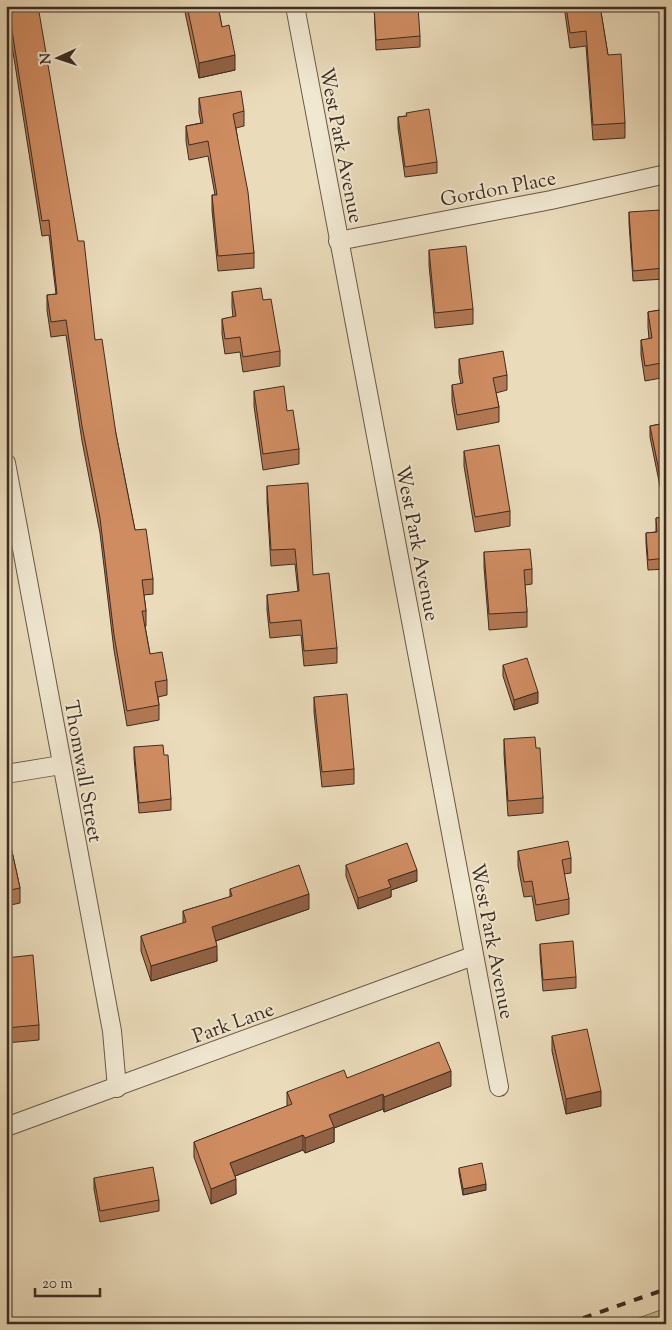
<svg xmlns="http://www.w3.org/2000/svg" width="672" height="1330" font-family="'Sorts Mill Goudy',serif">
<style>
.grass{fill:url(#grass-tufts);stroke:#7e7456}
.lines{fill:none;stroke-linecap:round;stroke-linejoin:round}
.minor-casing{stroke:#685847;stroke-width:20}
.minor{stroke:#f1e8d2;stroke-width:18}
.rail{stroke:#3d2c21;stroke-width:4;stroke-dasharray:9 9;stroke-linecap:butt}
.wall{fill:#b27853;stroke:#3d2c21}
.shaded-wall{fill:#916244;stroke:#3d2c21}
.building{fill:#cf8c61;stroke:#3d2c21}
.labels{text-anchor:middle;stroke-width:4;stroke-linejoin:round;paint-order:stroke}
.street-label{font-size:20px;fill:#3d2c21;stroke:#f1e8d2}
</style>
<defs>
<pattern id="grass-tufts" width="24" height="20" patternUnits="userSpaceOnUse" patternTransform="scale(1.25)"><rect width="24" height="20" fill="#bfbd8a"/><path d="M3 7l-1-3M5 7V3M7 7l1-3M15 17l-1-3M17 17v-4M19 17l1-3" fill="none" stroke="#9c9a70"/></pattern>
</defs>
<rect width="100%" height="100%" fill="#eadbba"/>
<filter id="stains"><feTurbulence type="fractalNoise" baseFrequency=".004" numOctaves="4"/><feColorMatrix values="0 0 0 0 .2 0 0 0 0 .09 0 0 0 0 .02 0 0 0 .5 -.17"/></filter>
<radialGradient id="worn" r=".72"><stop offset=".6" stop-color="#630" stop-opacity="0"/><stop offset="1" stop-color="#630" stop-opacity=".3"/></radialGradient>
<polygon class="grass" points="666,1308 666,1324 622,1324"/>
<g class="lines">
<defs>
<g id="minor">
<polyline points="295,6 499,1087"/>
<polyline points="338,241 551,200 666,174"/>
<polyline points="6,463 112,1031 117,1088"/>
<polyline points="6,774 61,765"/>
<polyline points="6,1127 473,956"/>
</g>
</defs>
<use href="#minor" class="minor-casing"/>
<use href="#minor" class="minor"/>
<polyline class="rail" points="566,1324 666,1289"/>
</g>
<g class="wall">
<polygon points="6,6 95,340 116,434 135,530 153,579 153,594 144,595 146,611 146,626 145,626 150,654 167,680 167,695 158,697 159,705 159,720 127,726 114,650 100,533 82,441 66,335 51,337 47,310 47,295 56,294 49,235 42,236 11,39 8,40 6,28"/>
<polygon points="185,6 218,6 222,27 235,70 199,78 185,12"/>
<polygon points="374,6 420,36 420,47 376,50"/>
<polygon points="564,6 600,6 608,55 625,123 625,138 593,140 586,46 570,48"/>
<polygon points="199,98 244,111 244,126 236,128 254,253 254,268 218,271 212,210 212,195 215,195 208,156 189,160 186,141 186,126 201,123 199,113"/>
<polygon points="406,116 437,162 437,173 405,177 398,128 398,117"/>
<polygon points="629,212 664,268 664,279 633,281 629,223"/>
<polygon points="429,250 473,309 473,324 435,328 429,265"/>
<polygon points="232,292 263,300 280,351 280,366 243,372 240,352 225,354 222,334 222,319 233,317 232,307"/>
<polygon points="666,309 666,392 663,392 661,378 645,381 641,355 641,340 649,339 648,327 648,312"/>
<polygon points="459,359 507,375 507,390 496,393 499,407 499,422 457,430 452,401 452,385 461,384 459,374"/>
<polygon points="254,391 287,411 299,449 299,464 263,470 254,406"/>
<polygon points="666,423 666,496 662,496 650,437 650,426"/>
<polygon points="464,451 510,511 510,526 475,532 464,466"/>
<polygon points="267,486 313,575 337,648 337,663 304,666 301,635 270,638 267,610 267,595 298,592 295,564 271,566 267,501"/>
<polygon points="666,517 666,569 648,570 646,543 646,533 656,532 656,518"/>
<polygon points="484,552 532,569 532,584 525,585 527,612 527,627 489,630 484,567"/>
<polygon points="503,665 538,703 514,710 503,676"/>
<polygon points="314,697 354,769 354,784 322,787 314,712"/>
<polygon points="504,739 536,748 543,798 543,813 508,816 504,754"/>
<polygon points="134,747 164,755 171,799 171,810 139,813 134,758"/>
<polygon points="6,824 20,888 20,903 6,906"/>
<polygon points="518,851 571,858 571,873 564,874 569,899 569,914 536,921 532,896 524,897 518,866"/>
<polygon points="346,865 417,881 391,890 391,897 358,909 346,876"/>
<polygon points="230,889 309,909 216,941 217,961 151,981 141,951 141,936 183,923 183,911 230,897"/>
<polygon points="540,944 576,977 576,988 543,991 540,954"/>
<polygon points="6,958 39,1025 39,1040 6,1043"/>
<polygon points="552,1036 601,1106 566,1114 552,1051"/>
<polygon points="347,1078 451,1086 384,1112 383,1109 334,1128 334,1142 305,1153 303,1150 235,1176 236,1194 211,1204 194,1157 194,1142 287,1106 287,1092"/>
<polygon points="459,1168 486,1190 463,1195 459,1173"/>
<polygon points="94,1178 159,1200 159,1211 100,1222 94,1189"/>
</g>
<g class="shaded-wall">
<polygon points="235,55 235,70 199,78 199,63"/>
<polygon points="538,692 538,703 514,710 514,700"/>
<polygon points="417,870 417,881 391,890 391,897 358,909 358,898 388,880"/>
<polygon points="309,894 309,909 212,942 212,927"/>
<polygon points="217,946 217,961 151,981 151,966"/>
<polygon points="451,1071 451,1086 384,1112 384,1097"/>
<polygon points="601,1091 601,1106 566,1114 566,1099"/>
<polygon points="383,1094 383,1109 334,1128 334,1142 305,1153 305,1138 329,1115"/>
<polygon points="303,1135 303,1150 230,1178 230,1163"/>
<polygon points="236,1179 236,1194 211,1204 211,1189"/>
<polygon points="486,1184 486,1190 463,1195 463,1189"/>
</g>
<g class="building">
<polygon points="6,6 38,6 78,241 84,241 95,340 102,339 116,434 135,530 146,529 153,579 142,580 146,611 142,611 150,654 162,652 167,680 155,682 159,705 127,711 114,635 100,518 82,426 66,320 51,322 47,295 57,294 49,220 42,221 11,24 8,25"/>
<polygon points="187,6 218,6 222,27 229,25 235,55 199,63"/>
<polygon points="374,6 418,6 420,36 376,40"/>
<polygon points="566,6 600,6 608,55 621,54 625,123 593,125 586,31 570,33"/>
<polygon points="241,91 244,111 233,114 248,192 254,253 218,256 212,195 217,195 208,141 189,145 186,126 203,123 199,98"/>
<polygon points="429,109 437,162 405,167 398,117 407,116 406,113"/>
<polygon points="660,210 664,268 633,271 629,212"/>
<polygon points="466,246 473,309 435,313 429,250"/>
<polygon points="261,288 263,300 271,299 280,351 243,357 240,337 225,339 222,319 236,316 232,292"/>
<polygon points="666,309 666,377 663,377 661,363 645,366 641,340 652,338 648,312"/>
<polygon points="503,351 507,375 493,378 499,407 457,415 452,385 463,383 459,359"/>
<polygon points="284,386 287,411 293,410 299,449 263,454 254,391"/>
<polygon points="666,423 666,485 662,486 650,426"/>
<polygon points="499,445 510,511 475,517 464,451"/>
<polygon points="308,483 313,575 329,573 337,648 304,651 301,620 270,623 267,595 299,591 295,549 271,550 267,486"/>
<polygon points="666,517 666,558 648,560 646,533 657,532 656,518"/>
<polygon points="530,549 532,569 524,570 527,612 489,614 484,552"/>
<polygon points="527,658 538,692 514,700 503,665"/>
<polygon points="347,694 354,769 322,772 314,697"/>
<polygon points="535,737 536,748 540,748 543,798 508,801 504,739"/>
<polygon points="163,745 164,755 168,755 171,799 139,803 134,747"/>
<polygon points="6,824 20,888 6,891"/>
<polygon points="568,841 571,858 562,860 569,899 536,905 532,881 524,882 518,851"/>
<polygon points="407,843 417,870 388,880 391,887 358,898 346,865"/>
<polygon points="299,865 309,894 212,927 217,946 151,966 141,936 186,922 183,911 232,896 230,889"/>
<polygon points="573,941 576,977 543,980 540,944"/>
<polygon points="33,955 39,1025 6,1028 6,958"/>
<polygon points="587,1029 601,1091 566,1099 552,1036"/>
<polygon points="439,1042 451,1071 384,1097 383,1094 329,1115 334,1127 305,1138 303,1135 230,1163 236,1179 211,1189 194,1142 292,1104 287,1092 344,1070 347,1078"/>
<polygon points="482,1163 486,1184 463,1189 459,1168"/>
<polygon points="153,1167 159,1200 100,1211 94,1178"/>
</g>
<g class="labels">
<g class="street-label">
<text transform="translate(342 145) rotate(79)" y="7">West Park Avenue</text>
<text transform="translate(498 188) rotate(-11)" y="7">Gordon Place</text>
<text transform="translate(418 543) rotate(79)" y="7">West Park Avenue</text>
<text transform="translate(84 771) rotate(80)" y="7">Thomwall Street</text>
<text transform="translate(493 941) rotate(79)" y="7">West Park Avenue</text>
<text transform="translate(233 1022) rotate(-20)" y="7">Park Lane</text>
</g>
</g>
<rect width="672" height="1330" fill="none" stroke="#eadbba" stroke-width="25"/>
<rect x="8" y="8" width="657" height="1315" fill="none" stroke="#3d2c21" stroke-width="2.5"/>
<rect x="12" y="12" width="647" height="1305" fill="none" stroke="#3d2c21"/>
<g transform="translate(58 58) rotate(267)" stroke="#f1e8d2" stroke-width="4" paint-order="stroke">
<path d="M0-4L9 19L0 12L-9 19Z" fill="#3d2c21"/>
<text y="-8" font-size="14" font-weight="bold" text-anchor="middle" fill="#3d2c21">N</text>
</g>
<path d="M35 1288v8h65v-8" fill="none" stroke="#3d2c21" stroke-width="2.5"/>
<text x="42" y="1288" font-size="15" fill="#3d2c21" stroke="#f1e8d2" stroke-width="4" paint-order="stroke">20 m</text>
<rect width="100%" height="100%" filter="url(#stains)"/>
<rect width="100%" height="100%" fill="url(#worn)"/>
</svg>
